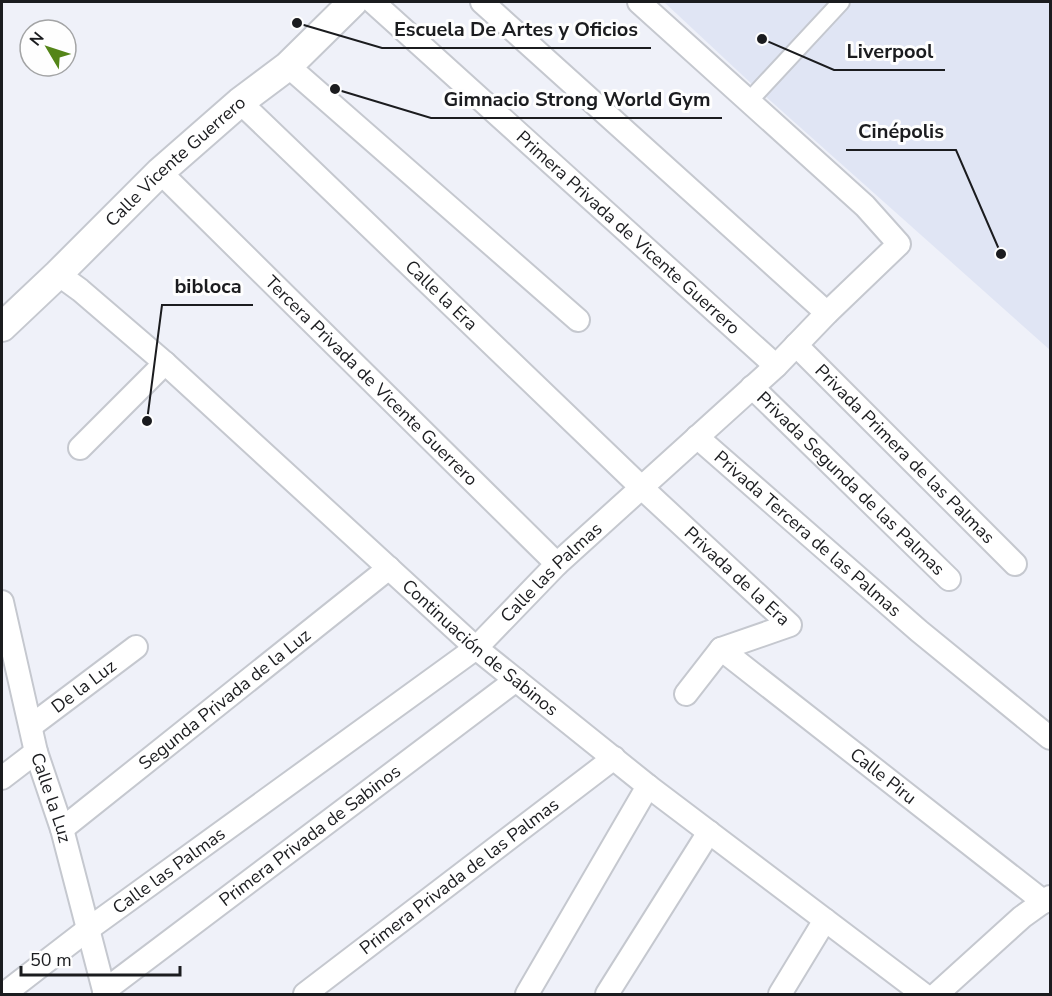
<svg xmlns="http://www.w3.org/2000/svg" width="1052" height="996" font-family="'Nunito Sans',sans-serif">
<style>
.built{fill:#e0e5f4}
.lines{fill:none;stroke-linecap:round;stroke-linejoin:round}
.pedestrian-casing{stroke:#c5c8cf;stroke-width:20}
.minor-casing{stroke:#c5c8cf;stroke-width:26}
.tertiary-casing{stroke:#c5c8cf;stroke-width:32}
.pedestrian{stroke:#fff;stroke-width:16}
.minor{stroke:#fff;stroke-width:22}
.tertiary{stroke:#fff;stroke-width:28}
.labels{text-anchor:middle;stroke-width:6;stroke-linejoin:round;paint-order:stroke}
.street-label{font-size:18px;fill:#1b1c1f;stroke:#fefefe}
.leader{fill:none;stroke:#1b1c1f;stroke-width:2}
.callout-dot{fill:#1b1c1f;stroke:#fefefe;stroke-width:2}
.callout-label{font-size:20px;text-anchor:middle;font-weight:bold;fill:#1b1c1f;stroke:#fefefe;stroke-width:6;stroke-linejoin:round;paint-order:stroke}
</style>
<rect width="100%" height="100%" fill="#eff1f9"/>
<polygon class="built" points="664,2 1050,2 1050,350 755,87"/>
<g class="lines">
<defs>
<polyline id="pedestrian" points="748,102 841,2"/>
<g id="minor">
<path id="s1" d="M373 2 776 366"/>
<polyline points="482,2 827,313"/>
<polyline points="288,66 578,320"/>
<path id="s2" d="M240 102 642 488 790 625 721 649 686 694"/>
<path id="s3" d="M160 172 557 564"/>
<path id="s4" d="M58 274 80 290 165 363 476 648 648 786 923 994"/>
<path id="s5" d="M796 345 1015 564"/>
<path id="s6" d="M752 387 949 579"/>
<path id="s7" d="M697 437 919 631 1050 738"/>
<polyline points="80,448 165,363"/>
<path id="s8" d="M2 602 36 752 62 829 105 994"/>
<path id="s9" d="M721 649 1044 902"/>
<path id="s10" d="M31 726 136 647"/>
<polyline points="2,778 36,752"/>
<path id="s11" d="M62 829 389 568"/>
<path id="s12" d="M104 991 516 680"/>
<path id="s13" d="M4 994 87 930 476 648 557 564 776 366 827 313 899 244 865 206 639 2"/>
<path id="s14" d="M305 994 614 758"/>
<polyline points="527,994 648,786"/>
<polyline points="607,994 709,832"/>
<polyline points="780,994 825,920"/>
<polyline points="937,994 1022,917 1050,897"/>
</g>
<g id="tertiary">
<path id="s15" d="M2 327 58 274 160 172 240 102 288 66 353 2"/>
</g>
</defs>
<use href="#pedestrian" class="pedestrian-casing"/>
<use href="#minor" class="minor-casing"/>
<use href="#tertiary" class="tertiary-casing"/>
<use href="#pedestrian" class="pedestrian"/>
<use href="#minor" class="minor"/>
<use href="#tertiary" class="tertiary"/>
</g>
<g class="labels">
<g class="street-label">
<text dy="6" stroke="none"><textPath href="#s15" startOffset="240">Calle Vicente Guerrero</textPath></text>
<text dy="6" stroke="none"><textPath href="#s1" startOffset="344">Primera Privada de Vicente Guerrero</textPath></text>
<text dy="6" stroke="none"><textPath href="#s2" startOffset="279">Calle la Era</textPath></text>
<text dy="6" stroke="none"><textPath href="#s3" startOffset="297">Tercera Privada de Vicente Guerrero</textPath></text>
<text dy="6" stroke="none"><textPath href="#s5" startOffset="154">Privada Primera de las Palmas</textPath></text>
<text dy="6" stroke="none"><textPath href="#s6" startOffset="138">Privada Segunda de las Palmas</textPath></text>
<text dy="6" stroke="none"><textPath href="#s7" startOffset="147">Privada Tercera de las Palmas</textPath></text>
<text dy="6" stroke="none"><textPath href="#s13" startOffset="692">Calle las Palmas</textPath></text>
<text dy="6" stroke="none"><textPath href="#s2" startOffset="687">Privada de la Era</textPath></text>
<text dy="6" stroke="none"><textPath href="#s4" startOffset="564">Continuación de Sabinos</textPath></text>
<text dy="6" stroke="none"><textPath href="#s10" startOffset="66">De la Luz</textPath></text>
<text dy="6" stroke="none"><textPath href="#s11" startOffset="208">Segunda Privada de la Luz</textPath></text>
<text dy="6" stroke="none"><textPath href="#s9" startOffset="206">Calle Piru</textPath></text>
<text dy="6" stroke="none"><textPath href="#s8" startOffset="202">Calle la Luz</textPath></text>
<text dy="6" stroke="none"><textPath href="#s12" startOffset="258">Primera Privada de Sabinos</textPath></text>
<text dy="6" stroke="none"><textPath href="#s13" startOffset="206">Calle las Palmas</textPath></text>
<text dy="6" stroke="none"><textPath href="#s14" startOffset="194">Primera Privada de las Palmas</textPath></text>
</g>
</g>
<path class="leader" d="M297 23L382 48H651M762 39L834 70H945M335 89L431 118H722M1001 254L956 150H846M147 421L162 305H253"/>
<g class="callout-dot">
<circle cx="297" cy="23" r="6"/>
<circle cx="762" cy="39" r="6"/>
<circle cx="335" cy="89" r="6"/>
<circle cx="1001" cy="254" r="6"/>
<circle cx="147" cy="421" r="6"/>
</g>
<g class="callout-label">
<text x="516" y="36">Escuela De Artes y Oficios</text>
<text x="890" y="58">Liverpool</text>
<text x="577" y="106">Gimnacio Strong World Gym</text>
<text x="901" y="138">Cinépolis</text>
<text x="208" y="293">bibloca</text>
</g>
<rect width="1052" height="996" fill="none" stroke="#1b1c1f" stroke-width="6"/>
<g transform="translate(48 48) rotate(309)"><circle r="28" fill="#fefefe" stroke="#a3a4a5" stroke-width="1.5"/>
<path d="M0-4.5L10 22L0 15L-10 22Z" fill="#548518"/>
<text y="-9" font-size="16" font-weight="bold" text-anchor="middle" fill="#1b1c1f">N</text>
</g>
<path d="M21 966v9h159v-9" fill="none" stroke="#1b1c1f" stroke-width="3"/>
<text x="30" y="966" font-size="18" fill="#1b1c1f" stroke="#fefefe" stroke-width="4.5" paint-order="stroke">50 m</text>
</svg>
